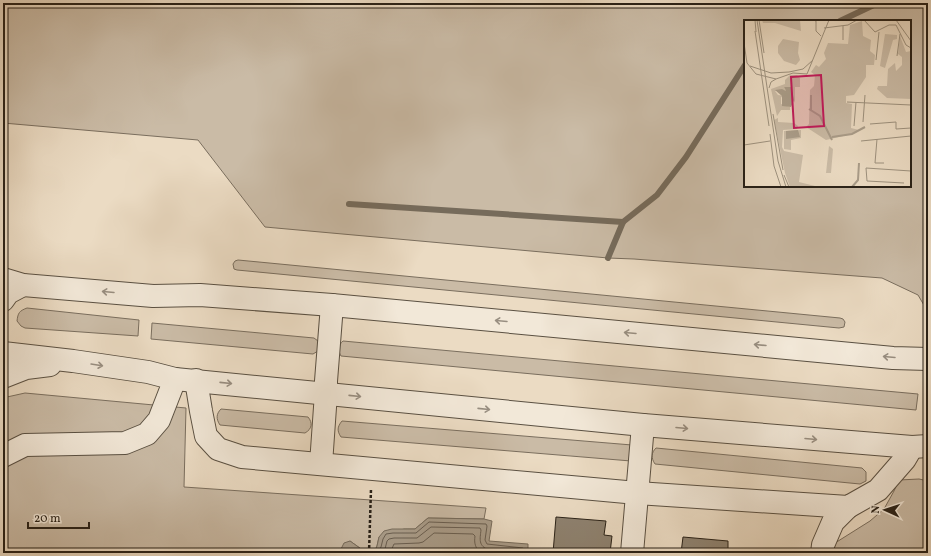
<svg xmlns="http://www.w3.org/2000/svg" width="931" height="556" font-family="Vollkorn,serif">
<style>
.green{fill:#cabba6;stroke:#7a6e5e;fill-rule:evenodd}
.water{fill:#a99c89;stroke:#766b5b}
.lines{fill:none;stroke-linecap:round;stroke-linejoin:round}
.shore{stroke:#695e50;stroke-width:1}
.stream{stroke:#766b5b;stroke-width:6}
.building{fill:#8e8270;stroke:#292117}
.minor-casing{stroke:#5a5042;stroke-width:24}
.path{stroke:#292117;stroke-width:2.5;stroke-dasharray:3 2;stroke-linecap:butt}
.minor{stroke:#f2e8d8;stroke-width:22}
.oneway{stroke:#988e81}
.inset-river{fill:none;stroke:#a99c89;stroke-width:2}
.inset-road{fill:none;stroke:#9d917e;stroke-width:1}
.view{fill:#c2185b;fill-opacity:0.15;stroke:#c2185b;stroke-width:2}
.inset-edge{fill:none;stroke:#292117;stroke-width:2}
</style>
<rect width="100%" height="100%" fill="#ebdbc3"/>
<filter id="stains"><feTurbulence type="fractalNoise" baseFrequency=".005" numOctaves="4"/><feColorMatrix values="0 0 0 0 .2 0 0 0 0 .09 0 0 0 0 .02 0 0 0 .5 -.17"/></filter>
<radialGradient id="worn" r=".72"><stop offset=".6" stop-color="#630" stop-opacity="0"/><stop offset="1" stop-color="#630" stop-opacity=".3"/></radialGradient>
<g class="green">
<path d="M3 3H928V312L918 295 882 278 634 259 608 258 265 227 198 140 3 123ZM745 21H910V186H745Z"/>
<polygon points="238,260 840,318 843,319 845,322 844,327 839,328 237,270 234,269 233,264 235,261"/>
<path d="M27 308 139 320 138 336 25 328 21 326 17 321C18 313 19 311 27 308Z"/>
<polygon points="152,323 314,338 318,341 318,351 313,354 151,339"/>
<path d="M343 341 918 394 916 410 341 356C338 351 338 345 343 341Z"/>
<polygon points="25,393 186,408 184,487 486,508 484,519 428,518 415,529 404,529 379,537 377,546 374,553 364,553 364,551 350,541 341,549 341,553 3,553 3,399 7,397"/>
<path d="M221 409 308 417C313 423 312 429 305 433L220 425C216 419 216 414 221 409Z"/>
<path d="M342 421 632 445 631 461 341 437C337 431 337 427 342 421Z"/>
<path d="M656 448 862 468 866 472V481L860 484 655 464C651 458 651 453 656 448Z"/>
<polygon points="919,479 928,481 928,553 834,553 835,543 870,521 884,509 894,491 899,480"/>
</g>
<g class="water">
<polygon points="428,518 484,519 492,521 489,541 528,544 528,553 374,553 377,546 379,537 384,531 392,529 415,529"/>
<polygon points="350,541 364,551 364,553 341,553 341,549 344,543"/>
</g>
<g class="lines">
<g class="shore">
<polyline points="378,553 381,547 383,539 386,534 393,533 416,533 429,522 486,524 487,526 485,540 487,544 523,548 524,549 524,553"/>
<path d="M384 553 387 541 389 539 394 538H417L431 527 480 528 481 530C480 539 478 546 489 550L519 553"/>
<path d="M390 553 394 544 419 543 423 542 434 533 473 534 475 536C474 543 475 548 481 553"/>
</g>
<g class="stream">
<polyline points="840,21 878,3"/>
<polyline points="349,204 623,222"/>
<polyline points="608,258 623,222 657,195 686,157 745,65"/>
</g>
</g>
<g class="building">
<polygon points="556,517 606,521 604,535 612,536 610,553 553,553"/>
<polygon points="683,537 728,541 728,553 681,553"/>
</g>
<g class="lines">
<defs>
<g id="minor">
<polyline points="3,279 23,285 153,296 200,295 332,305 893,358 928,359"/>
<polyline points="3,300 8,293 23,285"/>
<polyline points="3,353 73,361 148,372 175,379 643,425 912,447 928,446"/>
<polyline points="3,377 26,368 50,365"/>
<polyline points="196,380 201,411 206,436 218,449 242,457 637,493 848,507 878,490 905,459 912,447"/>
<polyline points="3,456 25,445 125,443 147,434 159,420 175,379"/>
<polyline points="321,464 326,393 326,381 332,305"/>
<polyline points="632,553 643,425"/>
<polyline points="822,553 823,545 833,522 848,507"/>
</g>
</defs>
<use href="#minor" class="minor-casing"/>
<polyline class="path" points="369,553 371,489"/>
<use href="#minor" class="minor"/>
</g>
<defs><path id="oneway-shaft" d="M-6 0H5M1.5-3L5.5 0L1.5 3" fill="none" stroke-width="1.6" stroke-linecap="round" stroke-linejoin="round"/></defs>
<g class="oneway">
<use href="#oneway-shaft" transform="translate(108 292) rotate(-175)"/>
<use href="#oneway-shaft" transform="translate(501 321) rotate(-175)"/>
<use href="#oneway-shaft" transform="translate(630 333) rotate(-175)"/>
<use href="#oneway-shaft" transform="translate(760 345) rotate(-175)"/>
<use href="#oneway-shaft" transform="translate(889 357) rotate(-175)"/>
<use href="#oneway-shaft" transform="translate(97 365) rotate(9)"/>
<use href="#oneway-shaft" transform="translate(226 383) rotate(6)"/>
<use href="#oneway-shaft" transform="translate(355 396) rotate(6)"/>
<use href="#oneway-shaft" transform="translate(484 409) rotate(6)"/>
<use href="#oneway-shaft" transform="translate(682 428) rotate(5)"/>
<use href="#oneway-shaft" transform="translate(811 439) rotate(5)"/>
</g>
<g transform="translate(744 20)">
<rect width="167" height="167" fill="#ebdbc3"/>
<path d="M18 0H56L57 11 31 3H19ZM118 1 119 16 127 20 126 31 131 35 130 45H122V57L110 75 102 76V83L108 84 107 108 115 110 108 114 82 120 62 107 65 104 66 70 70 66 71 55 67 52 72 45 75 47 82 39 80 33 84 23 104 24 106 5ZM141 14 153 15V19L149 20 141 48 136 46ZM156 16 162 32 167 31V79L143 78 133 69 134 66H143L144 49 151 43 152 51 158 45V37L154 34ZM39 19 55 22 54 33 56 40 52 45 40 41 34 33V26ZM46 55H53L56 58V67H51V83L49 78 42 81V79L37 77V84L46 87V90H37L33 96 27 69 41 64V60ZM40 67H46L48 77 34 75 31 71 40 70 44 75ZM34 98V102L50 103 54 106 53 109 39 110 38 127 40 131 59 135 55 162 75 167H46L41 153 30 100ZM57 110V118L47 120V130L40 129V111ZM85 126 89 129 87 153H82Z" fill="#cabba6" fill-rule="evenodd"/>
<path d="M40 67H47L50 80 47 87 38 86V76L31 70 38 69 42 71ZM54 110 56 117 42 119V111Z" fill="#a99c89"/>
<path class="inset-river" d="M65 89 76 96 88 120M67 90V75M88 117 108 114 121 107M108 167 114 160 115 143"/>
<path class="inset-road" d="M11 0 12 12M13 0 34 141 42 167M15 0 20 33M69 0 72 1V11L77 16M120 0 131 12 145 5H152L162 25 167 28M152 0 167 21M80 8 104 5 113 0M11 11 25 106M99 20V6M0 23 3 43 12 54 32 59 49 53 63 54M153 36 156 14M132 40 135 12M6 46 27 53 45 52 59 49 69 40M63 54 85 0M25 68 27 62 32 59M103 82 167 85M29 94 39 150M119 102 121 75M126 104 152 102V109L167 108M110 106 112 82M26 114 30 146 37 167M133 119 131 143H140M117 121 167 116M0 125 26 121M40 155 45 167M160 163 123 161 122 148 167 151"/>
<path class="view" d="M77 55 80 106 50 108 47 57Z"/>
<rect width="167" height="167" class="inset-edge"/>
</g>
<rect width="931" height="556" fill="none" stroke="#ebdbc3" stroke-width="16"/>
<rect x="4" y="4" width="923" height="548" fill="none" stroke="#292117" stroke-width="2"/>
<rect x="8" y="8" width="915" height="540" fill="none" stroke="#292117"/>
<g transform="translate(885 510) rotate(273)" stroke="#f2e8d8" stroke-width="3" paint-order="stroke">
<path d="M0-3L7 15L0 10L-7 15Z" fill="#292117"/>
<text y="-6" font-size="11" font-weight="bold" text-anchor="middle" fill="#292117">N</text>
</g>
<path d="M28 522v6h61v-6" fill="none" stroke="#292117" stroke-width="2"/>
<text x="34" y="522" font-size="12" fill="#292117" stroke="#f2e8d8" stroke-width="3" paint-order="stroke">20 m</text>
<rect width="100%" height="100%" filter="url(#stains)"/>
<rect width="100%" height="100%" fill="url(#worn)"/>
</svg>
